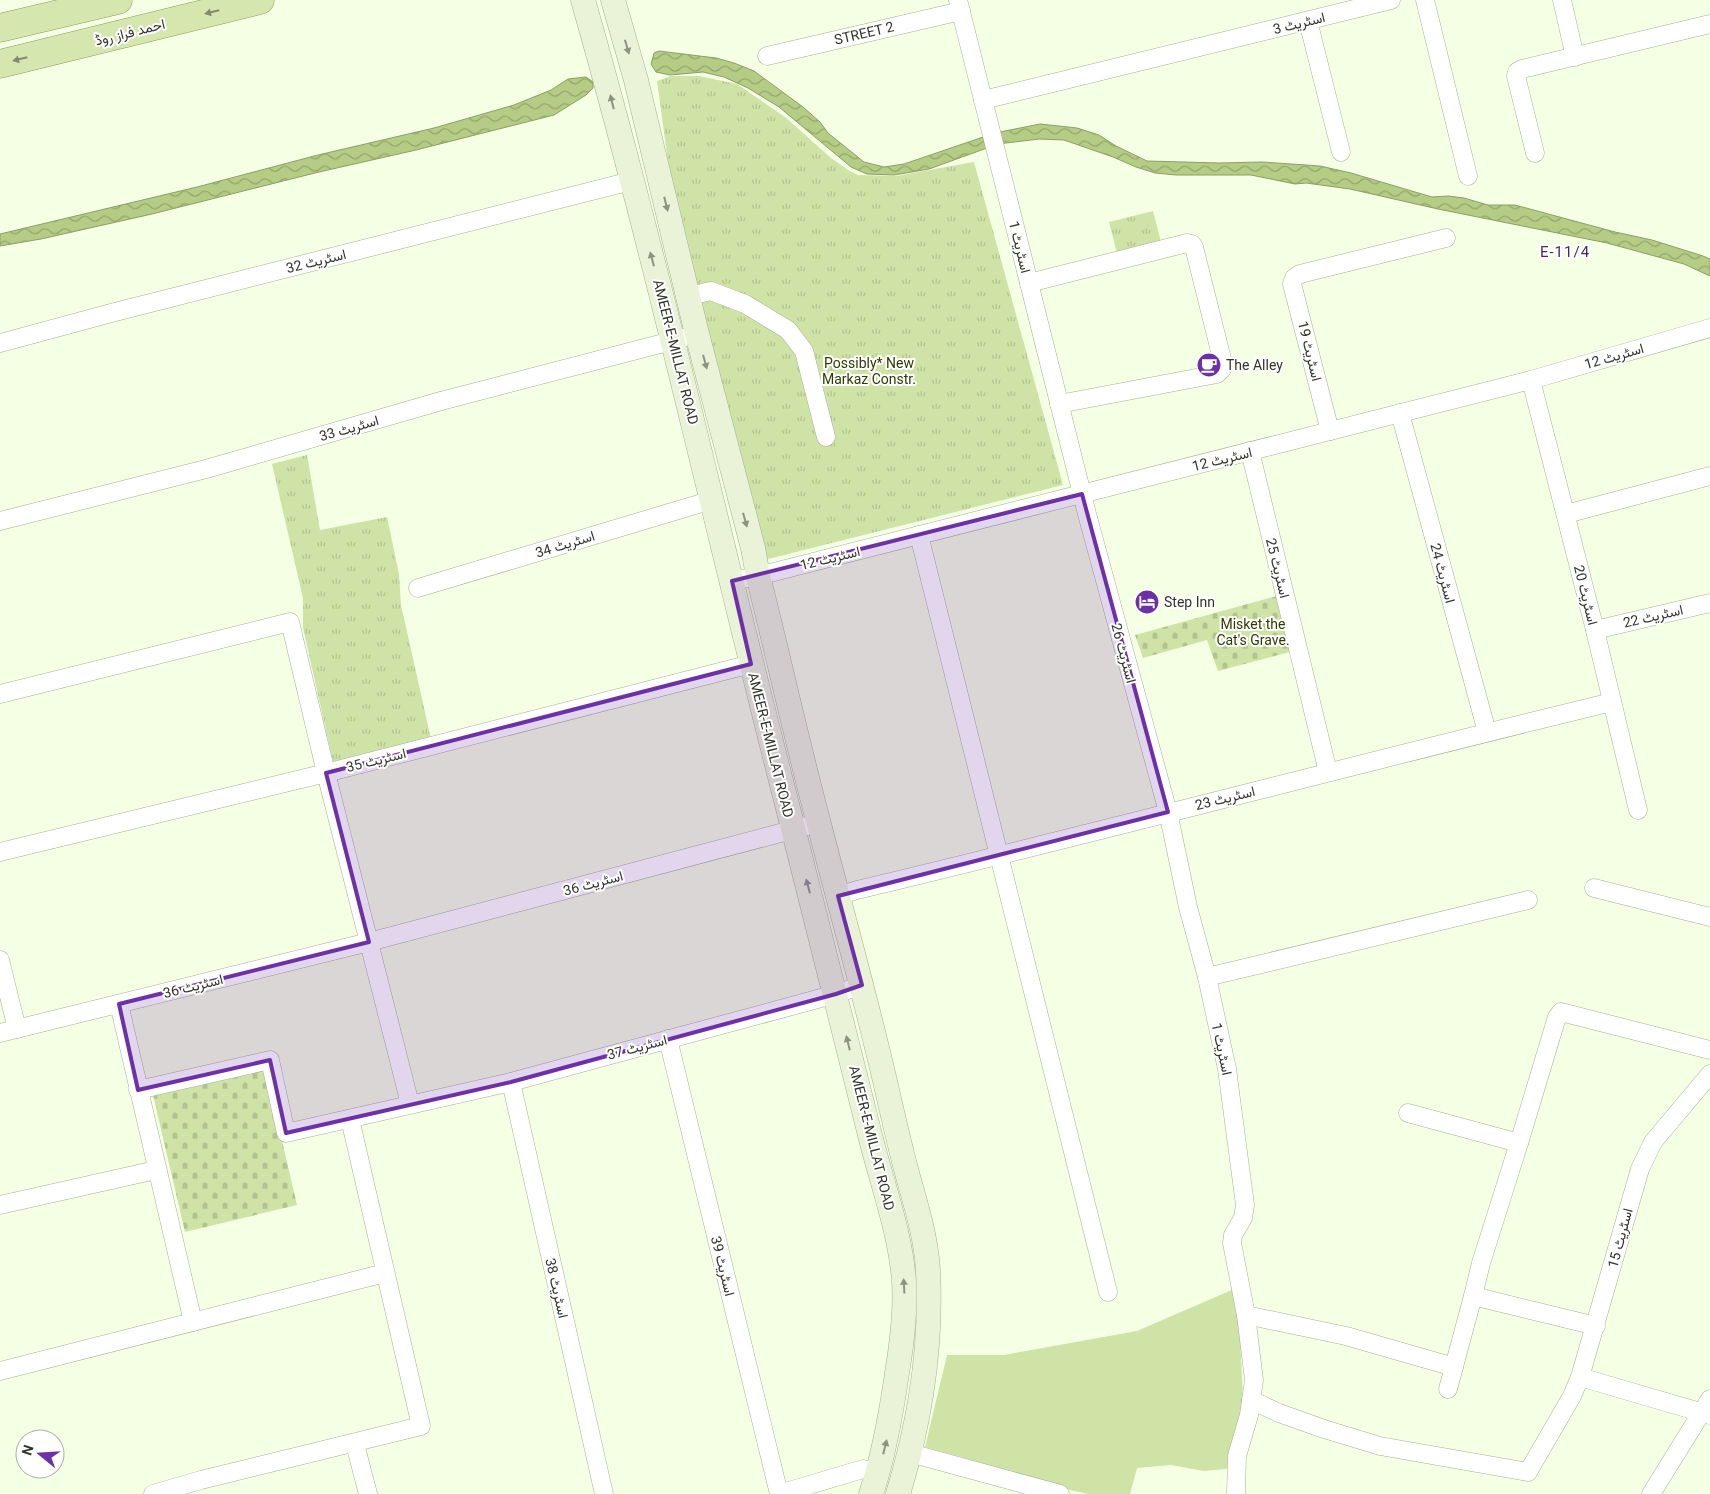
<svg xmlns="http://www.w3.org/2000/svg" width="1710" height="1494" font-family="Roboto,Vazirmatn,sans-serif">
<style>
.grass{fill:#cfe3a7}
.cemetery{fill:url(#cemetery-stones)}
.park{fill:url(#park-tufts)}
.water{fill:url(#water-waves);stroke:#8d9e69}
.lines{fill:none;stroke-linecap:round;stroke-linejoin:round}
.street-casing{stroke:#a6af95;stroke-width:19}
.secondary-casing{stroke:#a6af95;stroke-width:25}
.primary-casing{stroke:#899d5d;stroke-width:29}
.street{stroke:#fff;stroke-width:18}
.secondary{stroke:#eaf2d7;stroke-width:24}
.primary{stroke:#d5e6af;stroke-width:28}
.oneway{fill:#838d6c}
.oneway2{fill:#8e9380}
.marked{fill:#6d31a7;fill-opacity:0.2;stroke:#6d31a7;stroke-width:4;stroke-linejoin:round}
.labels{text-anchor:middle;stroke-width:4;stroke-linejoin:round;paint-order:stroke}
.street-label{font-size:14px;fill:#31342a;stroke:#fff}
.park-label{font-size:14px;fill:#2e3b03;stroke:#fff}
.poi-label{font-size:14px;fill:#31342a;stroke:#fff;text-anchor:start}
.neighbourhood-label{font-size:15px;letter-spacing:1px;fill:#462a65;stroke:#fff}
</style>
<defs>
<pattern id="cemetery-stones" width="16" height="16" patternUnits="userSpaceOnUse" patternTransform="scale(1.25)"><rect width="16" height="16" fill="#cfe3a7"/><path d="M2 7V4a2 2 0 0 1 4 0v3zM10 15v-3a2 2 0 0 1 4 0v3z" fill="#b2c390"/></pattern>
<pattern id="park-tufts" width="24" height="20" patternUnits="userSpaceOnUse" patternTransform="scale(1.25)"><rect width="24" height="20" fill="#cfe3a7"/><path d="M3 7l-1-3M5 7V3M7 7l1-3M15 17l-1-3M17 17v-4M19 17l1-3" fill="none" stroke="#b2c390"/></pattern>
<pattern id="water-waves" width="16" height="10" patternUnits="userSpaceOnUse" patternTransform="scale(1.25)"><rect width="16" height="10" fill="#b5cc84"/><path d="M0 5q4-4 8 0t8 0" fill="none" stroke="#94a66c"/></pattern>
</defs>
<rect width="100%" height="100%" fill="#f5ffe3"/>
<polygon class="grass" points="1241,1286 1240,1336 1244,1419 1231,1464 1226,1469 1204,1471 1171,1465 1137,1468 1130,1494 1089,1494 1070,1490 958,1456 925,1447 947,1355 1004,1355 1137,1331"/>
<g class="cemetery">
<polygon points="1277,596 1290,652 1218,671 1207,640 1143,658 1135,635"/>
<polygon points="265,1068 297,1205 185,1232 153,1095"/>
</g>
<g class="park">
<polygon points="671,76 699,76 737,84 785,117 831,158 848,170 858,175 896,176 974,162 1063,485 752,563 678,235 657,81"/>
<polygon points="1153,211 1162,246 1118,257 1109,222"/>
<polygon points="307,455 320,530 387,517 399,574 401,605 431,739 334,766 303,628 303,598 272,464"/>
</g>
<g class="water">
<polygon points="659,51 716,58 734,63 754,71 803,107 820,122 828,133 864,162 884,167 904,164 995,133 1040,124 1077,128 1099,135 1116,146 1147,161 1219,163 1262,162 1320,166 1351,173 1432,197 1448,196 1464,198 1488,205 1515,205 1615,232 1652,240 1703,256 1710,259 1710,276 1684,264 1607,243 1438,209 1350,189 1306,183 1295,184 1251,175 1176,175 1155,173 1136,167 1113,157 1064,140 1039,139 998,144 929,169 894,175 867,174 851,167 779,107 748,88 724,77 703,72 670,75 656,72 651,64 654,53"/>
<polygon points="586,77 593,82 593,88 586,95 554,115 416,150 319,172 152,214 41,239 0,246 0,234 197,187 318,155 434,128 514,105 551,90 568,79"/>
</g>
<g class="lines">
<defs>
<g id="street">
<polyline points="958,0 1087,514 1168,812 1188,907 1207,977 1227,1069 1245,1205 1243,1218 1233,1235 1232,1243 1246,1315 1254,1380 1249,1415 1237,1456 1236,1494"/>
<polyline points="1425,0 1468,176"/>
<polyline points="1562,0 1575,57"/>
<polyline points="1308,21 1341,152"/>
<polyline points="767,56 961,11"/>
<polyline points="983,100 1391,0"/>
<polyline points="1535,153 1516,76 1517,72 1522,69 1710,24"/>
<polyline points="1029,283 1187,243 1192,244 1194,247 1223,363 1222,369 1217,374 1059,404"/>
<polyline points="689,296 711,291 745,304 788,330 804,351 826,437"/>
<polyline points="0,343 115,312 631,181"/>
<polyline points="1531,380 1595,630 1638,810"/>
<polyline points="1400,413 1487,732"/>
<polyline points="1330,431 1292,284 1294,278 1300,274 1446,238"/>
<polyline points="1250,451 1328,772"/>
<polyline points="1566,514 1710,476"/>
<polyline points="0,521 206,469 441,401 683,338"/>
<polyline points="919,535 1108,1292"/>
<polyline points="732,581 758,576 1531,380 1710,328"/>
<polyline points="418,588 712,500"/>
<polyline points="1595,630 1710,603"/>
<polyline points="0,694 290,622 326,773 410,1104"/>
<polyline points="0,852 326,773 751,664"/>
<polyline points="1594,888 1710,917"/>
<path d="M838 896 857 890C1109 830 1360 763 1612 702"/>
<polyline points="0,960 17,1029"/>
<polyline points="1207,977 1528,900"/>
<polyline points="119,1004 193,1322"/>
<polyline points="0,1033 369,942 818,823"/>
<polyline points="668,1039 779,1494"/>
<polyline points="511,1082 604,1494"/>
<polyline points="138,1090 270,1060 286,1133 511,1082 836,994 862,985"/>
<polyline points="1408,1113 1519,1143 1481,1263 1473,1296 1596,1326"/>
<polyline points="1519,1143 1557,1017 1561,1012 1710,1050"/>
<polyline points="0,1205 156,1170"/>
<polyline points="1246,1315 1346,1336 1454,1367"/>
<polyline points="0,1371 385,1273"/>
<polyline points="1580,1377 1710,1415"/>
<polyline points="1448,1389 1473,1296"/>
<polyline points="1251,1400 1279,1413 1324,1429 1380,1446 1528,1472 1572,1396 1580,1377 1640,1169 1653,1142 1710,1074"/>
<polyline points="355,1444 368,1494"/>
<polyline points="910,1453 1060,1494"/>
<polyline points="153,1494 201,1480 421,1426 350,1119"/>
<polyline points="779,1494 863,1469 878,1472"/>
<polyline points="1651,1494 1710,1399"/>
</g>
<g id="secondary">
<path d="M583 0C660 270 720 545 790 816 817 921 843 1026 869 1131 881 1181 900 1230 904 1281 906 1312 902 1343 897 1373 891 1415 884 1455 871 1494"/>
<path d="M613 0 636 80 697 334 753 548 758 576C779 659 797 742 819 824 841 910 865 995 885 1081 892 1112 899 1143 907 1173 916 1205 926 1237 928 1270 932 1346 920 1422 898 1494"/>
</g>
<g id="primary">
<polyline points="0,28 118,0"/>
<polyline points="0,64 260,0"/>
</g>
</defs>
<use href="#street" class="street-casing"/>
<use href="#secondary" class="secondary-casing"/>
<use href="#primary" class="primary-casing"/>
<use href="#street" class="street"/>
<use href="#secondary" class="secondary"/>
<use href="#primary" class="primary"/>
</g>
<defs><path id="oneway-solid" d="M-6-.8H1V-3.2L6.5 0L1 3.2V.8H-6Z" transform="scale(1.25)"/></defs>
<g class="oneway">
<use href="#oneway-solid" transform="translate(212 12) rotate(166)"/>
<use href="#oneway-solid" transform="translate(20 59) rotate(166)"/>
</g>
<g class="oneway2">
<use href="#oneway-solid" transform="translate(627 47) rotate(74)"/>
<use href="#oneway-solid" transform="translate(612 102) rotate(-104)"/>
<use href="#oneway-solid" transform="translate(666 204) rotate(76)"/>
<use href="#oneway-solid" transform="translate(652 259) rotate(-105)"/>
<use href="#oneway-solid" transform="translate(705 362) rotate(75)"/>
<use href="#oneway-solid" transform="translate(745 520) rotate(75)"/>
<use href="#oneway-solid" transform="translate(808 886) rotate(-105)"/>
<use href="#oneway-solid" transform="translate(848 1043) rotate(-104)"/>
<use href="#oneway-solid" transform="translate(904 1286) rotate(-93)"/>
<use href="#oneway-solid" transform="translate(885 1447) rotate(-76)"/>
</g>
<path class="marked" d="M1082 494 1168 812 838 896 862 985 836 994 511 1082 286 1133 270 1060 138 1090 119 1004 369 942 326 773 751 664 732 581Z"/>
<defs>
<symbol id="cafe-disc" viewBox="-11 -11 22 22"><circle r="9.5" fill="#6d31a7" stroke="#fff"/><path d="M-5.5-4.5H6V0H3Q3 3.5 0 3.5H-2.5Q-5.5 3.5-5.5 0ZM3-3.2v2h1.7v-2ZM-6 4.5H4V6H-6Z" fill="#fff"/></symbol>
<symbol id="hotel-disc" viewBox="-11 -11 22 22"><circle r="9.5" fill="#6d31a7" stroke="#fff"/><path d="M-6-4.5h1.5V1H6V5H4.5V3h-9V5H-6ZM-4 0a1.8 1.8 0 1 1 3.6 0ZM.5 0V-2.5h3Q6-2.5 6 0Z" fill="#fff"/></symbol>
</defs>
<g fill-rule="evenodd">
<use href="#cafe-disc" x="1195" y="351" width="28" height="28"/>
<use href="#hotel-disc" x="1133" y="588" width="28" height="28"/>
</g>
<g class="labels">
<g class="street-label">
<text transform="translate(1299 23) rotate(-14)" y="5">اسٹریٹ 3</text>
<text transform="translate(130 32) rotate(-14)" y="5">احمد فراز روڈ</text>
<text transform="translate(864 33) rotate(-13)" y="5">STREET 2</text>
<text transform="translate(1020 247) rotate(76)" y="5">اسٹریٹ 1</text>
<text transform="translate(316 261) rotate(-14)" y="5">اسٹریٹ 32</text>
<text transform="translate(1310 351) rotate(76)" y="5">اسٹریٹ 19</text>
<text transform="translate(676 352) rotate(76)" y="5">AMEER-E-MILLAT ROAD</text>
<text transform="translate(1614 356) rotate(-16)" y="5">اسٹریٹ 12</text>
<text transform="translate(349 428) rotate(-16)" y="5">اسٹریٹ 33</text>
<text transform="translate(1222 459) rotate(-14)" y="5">اسٹریٹ 12</text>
<text transform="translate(565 544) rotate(-17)" y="5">اسٹریٹ 34</text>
<text transform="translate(830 558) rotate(-14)" y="5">اسٹریٹ 12</text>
<text transform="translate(1278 568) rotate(76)" y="5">اسٹریٹ 25</text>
<text transform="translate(1443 573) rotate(75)" y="5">اسٹریٹ 24</text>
<text transform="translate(1586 595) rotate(76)" y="5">اسٹریٹ 20</text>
<text transform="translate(1653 616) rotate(-13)" y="5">اسٹریٹ 22</text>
<text transform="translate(1124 653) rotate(75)" y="5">اسٹریٹ 26</text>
<text transform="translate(771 745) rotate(76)" y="5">AMEER-E-MILLAT ROAD</text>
<text transform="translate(376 760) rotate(-14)" y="5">اسٹریٹ 35</text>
<text transform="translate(1225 798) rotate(-14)" y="5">اسٹریٹ 23</text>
<text transform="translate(593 883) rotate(-15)" y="5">اسٹریٹ 36</text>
<text transform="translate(193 986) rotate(-14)" y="5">اسٹریٹ 36</text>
<text transform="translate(637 1047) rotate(-15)" y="5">اسٹریٹ 37</text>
<text transform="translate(1222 1049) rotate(78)" y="5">اسٹریٹ 1</text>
<text transform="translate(872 1138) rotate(76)" y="5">AMEER-E-MILLAT ROAD</text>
<text transform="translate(1620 1238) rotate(-75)" y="5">اسٹریٹ 15</text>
<text transform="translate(723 1266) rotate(76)" y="5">اسٹریٹ 39</text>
<text transform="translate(557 1288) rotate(77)" y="5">اسٹریٹ 38</text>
</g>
<g class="park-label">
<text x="869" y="368">Possibly* New<tspan x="869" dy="16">Markaz Constr.</tspan></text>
<text x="1253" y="629">Misket the<tspan x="1253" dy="16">Cat's Grave.</tspan></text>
</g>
<g class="poi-label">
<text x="1226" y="370">The Alley</text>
<text x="1164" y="607">Step Inn</text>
</g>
<g class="neighbourhood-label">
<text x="1565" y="257">E-11/4</text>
</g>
</g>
<g transform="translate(40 1454) rotate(288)"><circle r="24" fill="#ffffff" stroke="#adaeaa"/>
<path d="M0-4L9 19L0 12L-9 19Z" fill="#6d31a7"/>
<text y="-8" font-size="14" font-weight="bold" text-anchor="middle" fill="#31342a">N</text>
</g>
</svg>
